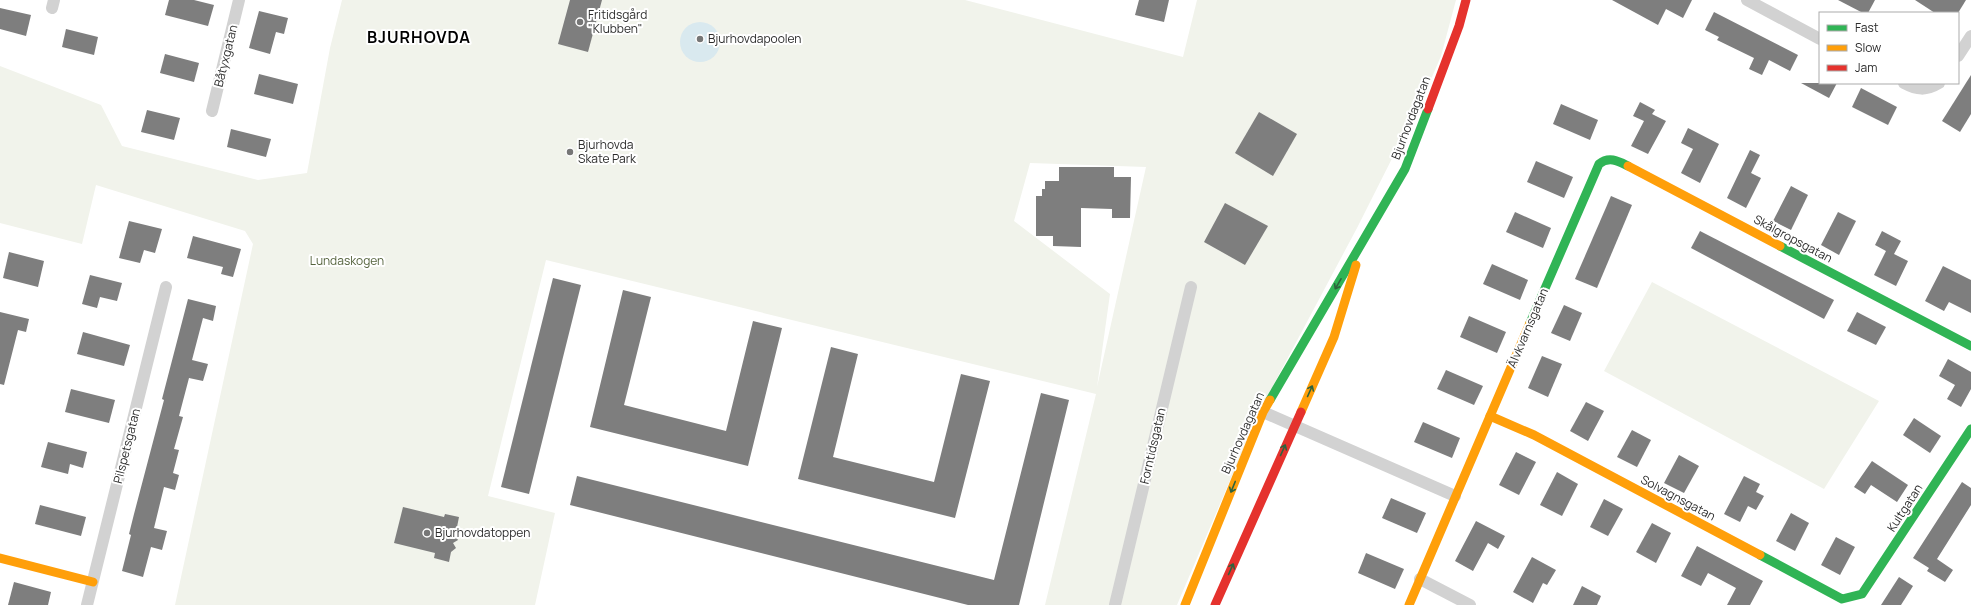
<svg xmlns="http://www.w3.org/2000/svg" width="1971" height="605" font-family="Manrope,sans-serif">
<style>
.green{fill:#f1f3eb;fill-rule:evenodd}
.water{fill:#d9e9ef}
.building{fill:#7e7e7e}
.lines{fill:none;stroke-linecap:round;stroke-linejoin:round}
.street{stroke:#d2d2d2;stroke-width:12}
.fast{stroke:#30b455;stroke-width:9}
.slow{stroke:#ff9f0a;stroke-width:9}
.jam{stroke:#e5322d;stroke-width:9}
.oneway{stroke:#2e633d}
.poi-dot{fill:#767676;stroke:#fff;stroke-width:1.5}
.labels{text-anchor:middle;stroke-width:4;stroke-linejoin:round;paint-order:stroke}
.poi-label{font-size:12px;fill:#2d2d2d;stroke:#fff;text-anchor:start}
.street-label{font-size:12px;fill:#2d2d2d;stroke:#fff}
.park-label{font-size:12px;fill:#56643e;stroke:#fff}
.district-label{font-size:16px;font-weight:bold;letter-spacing:1px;fill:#000;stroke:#fff}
</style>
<rect width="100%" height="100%" fill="#fff"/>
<g class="green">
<path d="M342 0H965L1183 57 1197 0H1456L1441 56 1426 91 1357 228 1260 410 1177 605H1045L1096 394 546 260 488 496 555 513 535 605H175L253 244 245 231 96 185 82 244 0 223V66L101 105 122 146 258 180 307 173 330 48ZM1030 163 1146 167 1097 387 1110 294 1014 221Z"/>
<polygon points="1652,282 1879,401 1824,489 1604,371"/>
</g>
<circle class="water" cx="700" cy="42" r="20"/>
<g class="building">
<polygon points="169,0 194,0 214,5 208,26 165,15"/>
<polygon points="570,0 602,0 588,52 558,44"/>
<polygon points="1139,0 1169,0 1164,22 1135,15"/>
<polygon points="1612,0 1692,0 1683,18 1666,9 1658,25"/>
<polygon points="1838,0 1875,0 1868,13 1863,13"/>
<polygon points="1915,0 1966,0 1958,13 1935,13"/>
<polygon points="0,8 31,15 26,36 0,29"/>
<polygon points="259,11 288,18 284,34 276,32 270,54 249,48"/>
<polygon points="1714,12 1798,55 1790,71 1769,60 1762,75 1749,69 1754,58 1717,40 1719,37 1705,30"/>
<polygon points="66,29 98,37 94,55 62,47"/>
<polygon points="165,54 199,63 194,82 160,73"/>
<polygon points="259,74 298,84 293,104 254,94"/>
<polygon points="1971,75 1971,114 1960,132 1942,121"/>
<polygon points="1801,83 1837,83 1829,98"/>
<polygon points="1861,88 1897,107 1888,125 1852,107"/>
<polygon points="1640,102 1655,110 1652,114 1666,121 1648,154 1631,146 1644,121 1633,116"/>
<polygon points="1561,104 1598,120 1590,140 1553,124"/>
<polygon points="147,110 180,118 174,140 141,132"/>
<polygon points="1259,112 1297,134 1273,176 1235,153"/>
<polygon points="1688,128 1719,144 1700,183 1681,173 1693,149 1681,143"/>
<polygon points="231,129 271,139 266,157 227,147"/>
<polygon points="1750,150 1760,155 1751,173 1761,178 1746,208 1727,198"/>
<polygon points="1536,161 1573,177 1564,198 1527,182"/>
<polygon points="1059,167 1114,167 1114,177 1131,177 1130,218 1112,218 1112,209 1081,208 1081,247 1053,246 1053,236 1036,236 1036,196 1042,196 1042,189 1045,189 1045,181 1059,181"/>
<polygon points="1791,186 1808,195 1791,230 1773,221"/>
<polygon points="1611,196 1632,205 1597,288 1575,279"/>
<polygon points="1225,203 1268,226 1245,265 1204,242"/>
<polygon points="1515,212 1551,228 1543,248 1506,232"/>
<polygon points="1838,212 1856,221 1839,255 1821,245"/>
<polygon points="129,221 162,229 155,253 144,250 140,263 119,258"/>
<polygon points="1700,231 1834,300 1824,319 1691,248"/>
<polygon points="1882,231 1901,241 1894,254 1908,261 1896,286 1874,275 1886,251 1875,245"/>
<polygon points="193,236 241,249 233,277 221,274 223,267 187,258"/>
<polygon points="9,252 44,261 38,287 3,278"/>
<polygon points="1492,264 1528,280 1520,300 1483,284"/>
<polygon points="1943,266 1971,280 1971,313 1949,302 1944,311 1925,301"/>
<polygon points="90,275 122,283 117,301 100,297 97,308 82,304"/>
<polygon points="553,278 581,285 529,494 501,487"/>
<polygon points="623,290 651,297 624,405 726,431 753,321 782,328 748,466 590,427"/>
<polygon points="188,299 216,306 213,321 203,318 192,360 208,364 203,381 189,378 179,416 183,417 174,449 179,450 173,473 179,475 175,490 164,487 154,528 167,531 162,550 151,547 143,577 122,571 131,535 129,534 134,514 164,400 162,399"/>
<polygon points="1564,305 1582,313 1570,341 1551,333"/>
<polygon points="0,312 29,319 26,332 18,330 4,385 0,384"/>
<polygon points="1857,312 1886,327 1876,345 1847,331"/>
<polygon points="1469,316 1506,332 1497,353 1460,337"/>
<polygon points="83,332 130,345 124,366 77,354"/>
<polygon points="831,347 858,354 833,457 934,482 961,374 990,381 955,518 798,479"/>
<polygon points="1542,356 1562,364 1548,397 1528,388"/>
<polygon points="1948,359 1971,372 1971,389 1961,407 1947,399 1955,385 1939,376"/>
<polygon points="1446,370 1483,386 1474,405 1437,389"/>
<polygon points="71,389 115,400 109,423 65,412"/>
<polygon points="1041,393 1069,400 1019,605 968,605 570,505 577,476 994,580"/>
<polygon points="1586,402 1604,411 1588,441 1570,431"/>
<polygon points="1914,418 1941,436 1930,453 1903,435"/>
<polygon points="1423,422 1460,438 1452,458 1414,442"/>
<polygon points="1632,430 1651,440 1637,467 1617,457"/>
<polygon points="48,442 87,452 83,468 70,464 68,474 41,467"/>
<polygon points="1516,452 1536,462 1519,495 1499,485"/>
<polygon points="1679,455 1699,466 1684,493 1664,483"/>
<polygon points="1872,461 1908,485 1897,502 1871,485 1865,494 1854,487"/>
<polygon points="1557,472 1578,484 1562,516 1540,505"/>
<polygon points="1744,476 1760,484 1756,492 1764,496 1756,510 1748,506 1740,522 1724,514"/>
<polygon points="1962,482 1971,488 1971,505 1937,559 1953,570 1945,582 1927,571 1929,568 1913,558"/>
<polygon points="1391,498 1426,513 1417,533 1382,518"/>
<polygon points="1604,499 1623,509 1608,536 1590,527"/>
<polygon points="40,505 86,517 81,536 35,524"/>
<polygon points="403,507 444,517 445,514 459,517 457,527 460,532 455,535 458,540 453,543 456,548 451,552 449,562 434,558 435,553 394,543"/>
<polygon points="1791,513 1809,523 1795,551 1776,541"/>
<polygon points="1476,521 1505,536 1498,549 1488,543 1473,571 1455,561"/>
<polygon points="1652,523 1671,533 1656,563 1636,552"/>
<polygon points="1836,537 1855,547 1840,575 1821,565"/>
<polygon points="1697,546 1763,581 1750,605 1727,605 1736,588 1708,573 1701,586 1681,576"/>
<polygon points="1366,553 1404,569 1395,589 1358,573"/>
<polygon points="1532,557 1556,570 1547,585 1543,583 1533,603 1513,592"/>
<polygon points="1899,577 1913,586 1901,605 1881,605"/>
<polygon points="14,582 51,592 48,605 8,605"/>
<polygon points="1582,586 1601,596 1597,605 1573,605"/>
</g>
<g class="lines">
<g class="street">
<polyline points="1747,0 1820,39"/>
<polyline points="52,8 54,0"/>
<polyline points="1958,56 1971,36"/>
<path d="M1904 83C1917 90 1926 91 1939 83"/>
<polyline points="212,111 239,0"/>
<polyline points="1263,412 1455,496"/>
<polyline points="1420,579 1470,605"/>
<polyline points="87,605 166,287"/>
<polyline points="1115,605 1191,287"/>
</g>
<g class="fast">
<polyline points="1780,246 1971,346"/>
<path d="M1530 323 1599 164C1609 156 1618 161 1628 166"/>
<polyline points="1270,400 1405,169 1428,109"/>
<polyline points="1760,555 1842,599 1862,594 1971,429"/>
</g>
<g class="slow">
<polyline points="1628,166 1780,246"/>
<polyline points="1301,412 1334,337 1356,265"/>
<polyline points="1490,416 1534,435 1760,555"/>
<polyline points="0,558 93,582"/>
<polyline points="1185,605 1263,412 1270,400"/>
<polyline points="1409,605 1530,323"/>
</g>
<g class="jam">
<polyline points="1428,109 1459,26 1466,0"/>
<polyline points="1215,605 1301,412"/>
</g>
</g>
<defs><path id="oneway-shaft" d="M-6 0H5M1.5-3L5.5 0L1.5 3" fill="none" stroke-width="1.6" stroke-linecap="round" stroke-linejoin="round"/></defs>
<g class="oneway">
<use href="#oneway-shaft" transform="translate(1338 284) rotate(120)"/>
<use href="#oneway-shaft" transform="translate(1310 391) rotate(-66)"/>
<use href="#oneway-shaft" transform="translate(1283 450) rotate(-66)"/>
<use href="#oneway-shaft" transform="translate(1233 487) rotate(112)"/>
<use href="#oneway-shaft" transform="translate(1231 569) rotate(-66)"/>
</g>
<g class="poi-dot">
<circle cx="580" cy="22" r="4"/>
<circle cx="700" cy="39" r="4"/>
<circle cx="570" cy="152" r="4"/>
<circle cx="427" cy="533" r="4"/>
</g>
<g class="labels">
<g class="poi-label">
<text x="588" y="19">Fritidsgård<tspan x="588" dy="14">"Klubben"</tspan></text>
<text x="708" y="43">Bjurhovdapoolen</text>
<text x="578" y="149">Bjurhovda<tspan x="578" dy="14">Skate Park</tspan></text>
<text x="435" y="537">Bjurhovdatoppen</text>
</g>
<g class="street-label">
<text transform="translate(226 56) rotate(-76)" y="4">Båtyxgatan</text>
<text transform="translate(1411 118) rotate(-69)" y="4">Bjurhovdagatan</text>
<text transform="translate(1793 239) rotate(28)" y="4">Skålgropsgatan</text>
<text transform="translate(1528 328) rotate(-67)" y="4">Älvkvarnsgatan</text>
<text transform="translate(1243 433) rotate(-66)" y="4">Bjurhovdagatan</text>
<text transform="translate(127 446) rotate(-76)" y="4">Pilspetsgatan</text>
<text transform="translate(1153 446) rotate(-77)" y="4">Forntidsgatan</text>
<text transform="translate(1678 498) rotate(28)" y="4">Solvagnsgatan</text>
<text transform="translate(1905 508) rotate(-57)" y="4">Kultgatan</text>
</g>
<g class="park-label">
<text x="347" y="265">Lundaskogen</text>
</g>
<g class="district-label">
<text x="419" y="43">BJURHOVDA</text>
</g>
</g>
<rect x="1819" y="12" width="140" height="72" fill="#ffffff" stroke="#ababab"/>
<rect x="1827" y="25" width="20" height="6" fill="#30b455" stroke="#ababab"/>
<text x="1855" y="32" font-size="12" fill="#2d2d2d">Fast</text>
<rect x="1827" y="45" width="20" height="6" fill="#ff9f0a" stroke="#ababab"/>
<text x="1855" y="52" font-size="12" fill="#2d2d2d">Slow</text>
<rect x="1827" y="65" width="20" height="6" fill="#e5322d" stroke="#ababab"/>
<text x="1855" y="72" font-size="12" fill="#2d2d2d">Jam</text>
</svg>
